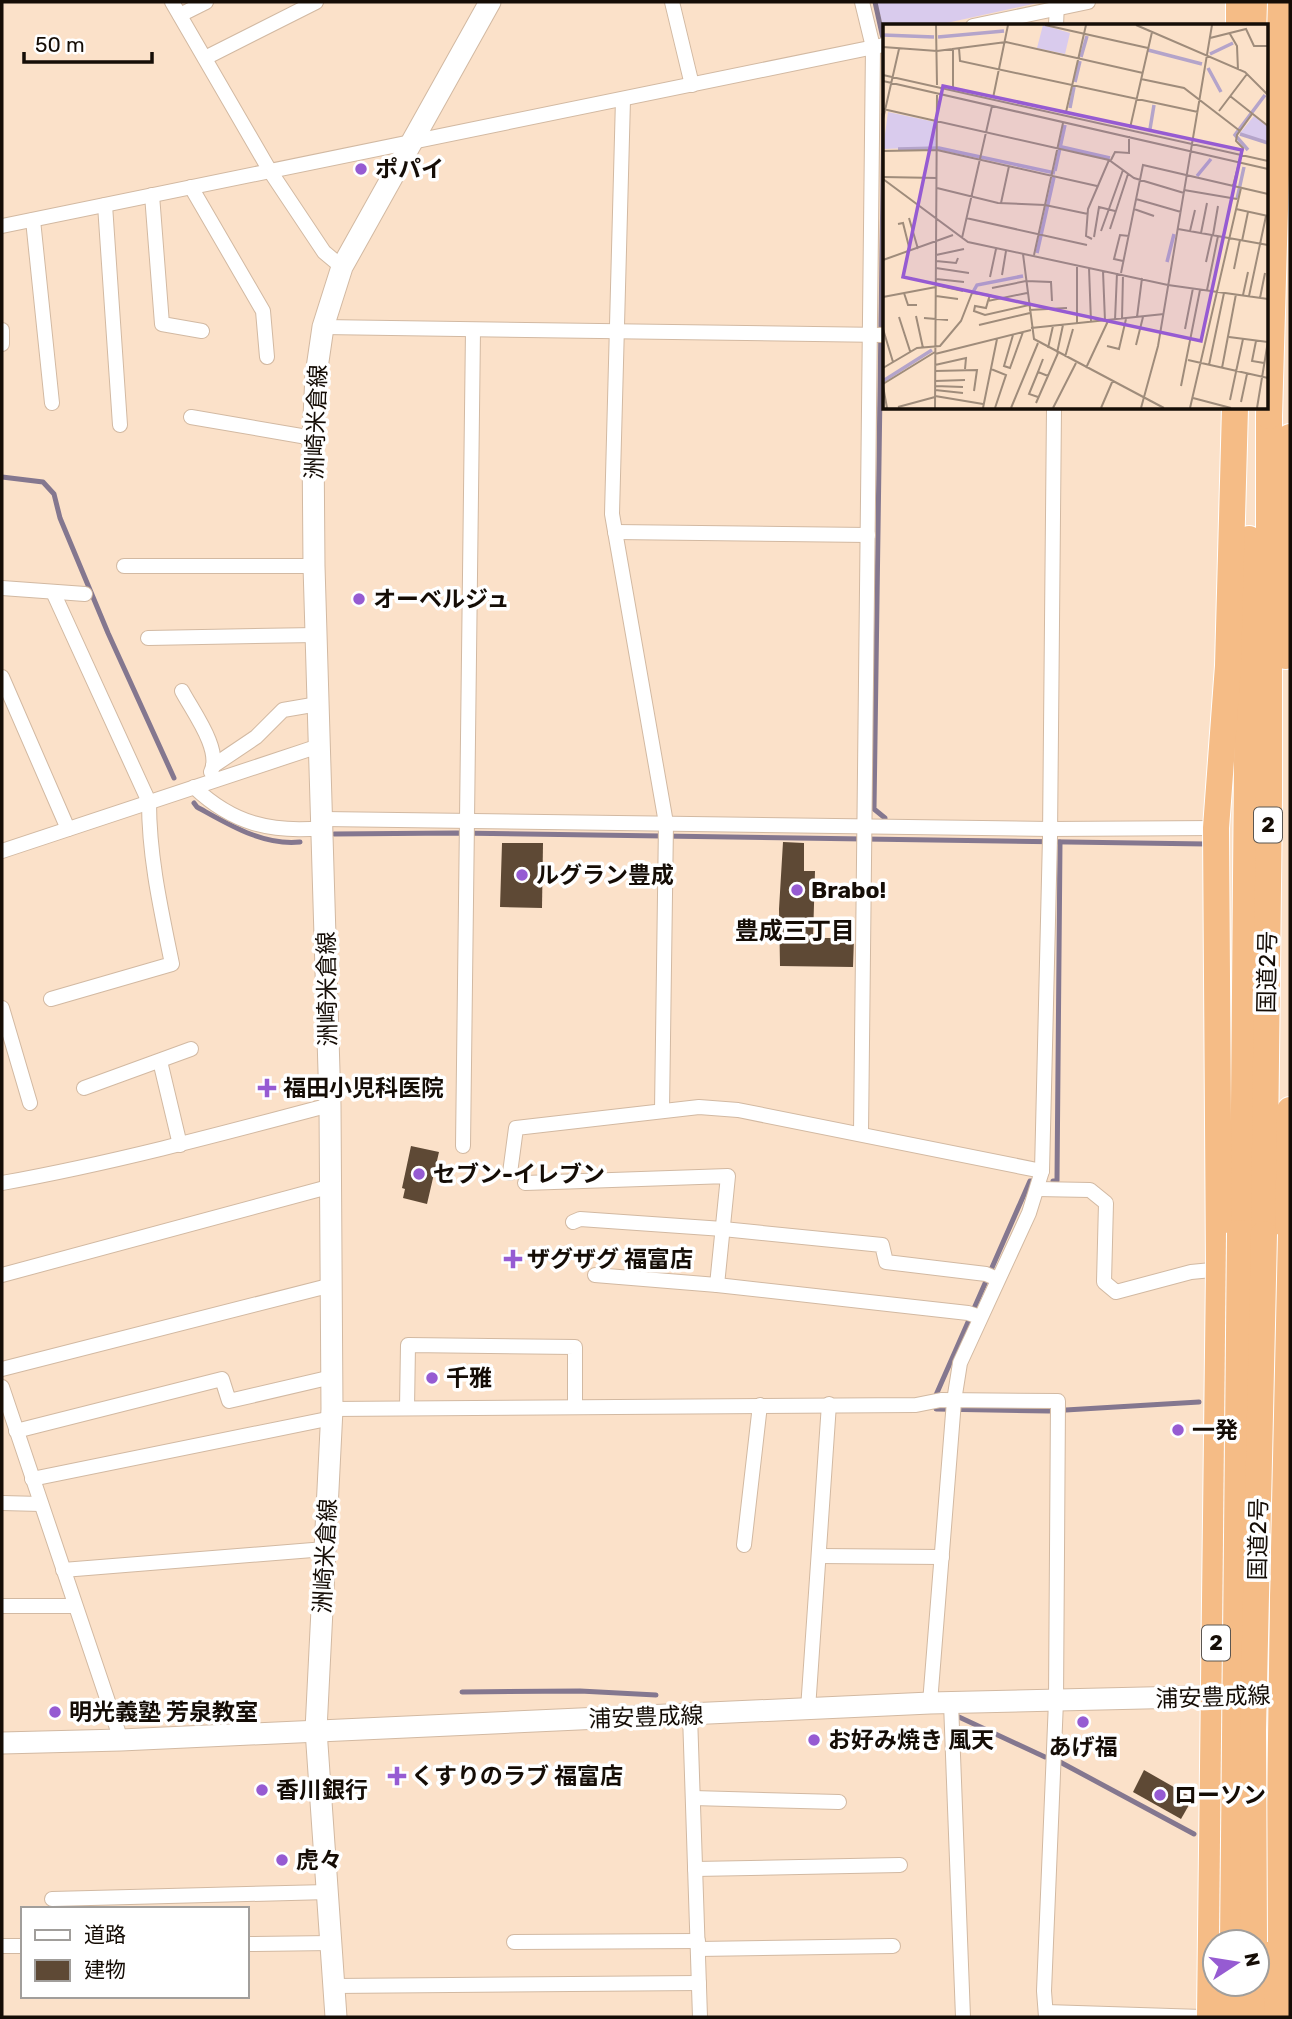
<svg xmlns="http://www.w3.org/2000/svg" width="1292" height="2019" font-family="Rubik,'Noto Sans JP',sans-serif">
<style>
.green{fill:#d9cbed}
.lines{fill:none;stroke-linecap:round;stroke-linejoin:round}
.stream{stroke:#84778f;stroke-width:5}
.building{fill:#5e4935}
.street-casing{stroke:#d2b9a2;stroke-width:16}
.secondary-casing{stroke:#d2b9a2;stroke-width:23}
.highway-casing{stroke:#fff;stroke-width:28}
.street{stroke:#fff;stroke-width:14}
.secondary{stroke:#fff;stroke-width:21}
.highway{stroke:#f5bc86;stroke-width:26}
.highway-bridge-casing{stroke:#fff;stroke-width:28;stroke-linecap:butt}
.highway-bridge{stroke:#f5bc86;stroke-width:26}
.poi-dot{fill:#965bd2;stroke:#fff;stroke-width:2.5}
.labels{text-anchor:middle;stroke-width:7;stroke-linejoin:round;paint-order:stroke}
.shield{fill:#fff;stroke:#5b5651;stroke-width:2}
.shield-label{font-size:21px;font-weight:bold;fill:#150d06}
.poi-label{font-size:23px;font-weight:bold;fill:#150d06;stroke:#fff;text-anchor:start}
.street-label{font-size:23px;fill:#150d06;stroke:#fff}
.neighbourhood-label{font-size:24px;font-weight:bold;fill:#150d06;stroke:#fff}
.inset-river{fill:none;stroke:#b4a4ca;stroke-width:3.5}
.inset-road{fill:none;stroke:#9f8c7b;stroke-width:2}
.view{fill:#965bd2;fill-opacity:0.15;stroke:#965bd2;stroke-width:3.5}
.inset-edge{fill:none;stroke:#150d06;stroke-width:3.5}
</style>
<rect width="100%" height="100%" fill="#fbe1c9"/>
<polygon class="green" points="877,2 1042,2 933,26 884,26 884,30"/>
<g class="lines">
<g class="stream">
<polyline points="875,2 884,43"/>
<polyline points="884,114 874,809 885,818 885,826"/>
<polyline points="2,477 43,482 54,494 60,518 108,633 174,778"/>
<path d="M194 803 197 807C228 824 263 846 300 842"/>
<polyline points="334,834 456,833 1206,844"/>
<polyline points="1033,1181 1030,1181 936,1395 936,1409 1049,1411 1199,1402"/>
<polyline points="1053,1181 1057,1181 1060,842"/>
<polyline points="462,1692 580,1691 656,1695"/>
<polyline points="959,1717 1045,1757"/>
<polyline points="1060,1762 1194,1834"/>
</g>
</g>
<g class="building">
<polygon points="783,842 804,843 804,871 815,871 813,938 854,938 853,967 780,966 779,909"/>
<polygon points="502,843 543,843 542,908 500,907"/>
<polygon points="411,1146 439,1152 427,1204 403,1198 405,1189 402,1188"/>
<polygon points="1144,1770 1193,1798 1181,1819 1133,1792"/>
</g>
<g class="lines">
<defs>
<g id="street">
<polyline points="172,2 270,171 324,252 342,267"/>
<polyline points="672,2 692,85"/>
<polyline points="180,15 206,2"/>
<polyline points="973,26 1088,2"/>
<polyline points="1056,26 1057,2"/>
<polyline points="205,58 316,2"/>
<polyline points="623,99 612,514 666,823 662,1111"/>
<polyline points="191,187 263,311 267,357"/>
<polyline points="152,195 162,324 202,331"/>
<polyline points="105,205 120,425"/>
<polyline points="33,220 52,403"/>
<polyline points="2,226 884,45"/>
<polyline points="323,327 884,335"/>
<polyline points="2,330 2,344"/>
<polyline points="191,417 313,438"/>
<polyline points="615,532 868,535"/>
<polyline points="124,566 314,566"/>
<polyline points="2,588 85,594"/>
<polyline points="148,638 316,635"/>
<polyline points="2,677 68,829"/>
<path d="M182 691C193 712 222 750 211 772"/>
<polyline points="213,766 256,737 283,710 318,704"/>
<path d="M194 787C233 824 272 833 323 828"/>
<polyline points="323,819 1050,829 1216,828"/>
<polyline points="2,851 319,746"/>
<path d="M51 999 172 964C161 910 149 857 149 802L53 592"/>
<polyline points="2,1008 30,1103"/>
<polyline points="160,1061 180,1145"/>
<polyline points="84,1088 191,1049"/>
<polyline points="861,1133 873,47 862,2"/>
<polyline points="463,1146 473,330"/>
<polyline points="510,1173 516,1128 699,1107 738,1110 1042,1171"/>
<path d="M2 1183C113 1163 221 1134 330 1105"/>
<polyline points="525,1183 728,1176 717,1285"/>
<polyline points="1037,1189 1090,1190 1106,1203 1104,1282 1116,1292 1191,1272 1222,1269"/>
<polyline points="573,1222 580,1219 723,1229 882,1245 886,1262 986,1274 997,1279"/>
<polyline points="2,1275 332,1186"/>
<polyline points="595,1275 717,1285 968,1313 980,1317"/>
<polyline points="2,1369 332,1285"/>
<polyline points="2,1387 121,1740"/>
<polyline points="407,1408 408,1345 575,1347 575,1406"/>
<polyline points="332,1409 916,1405 941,1400 1058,1401 1056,1701 1044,1991 1046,2017"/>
<polyline points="16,1431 222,1379 229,1401 332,1377"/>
<polyline points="32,1479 332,1418"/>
<polyline points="2,1503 41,1504"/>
<polyline points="744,1545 760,1405"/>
<polyline points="819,1556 942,1557"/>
<polyline points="63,1570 325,1549"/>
<polyline points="2,1606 75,1606"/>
<polyline points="930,1703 954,1401 960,1363 1029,1213 1042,1171 1050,837 1054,408"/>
<polyline points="951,1703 963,2017"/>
<polyline points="808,1709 829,1404"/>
<polyline points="690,1715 700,2017"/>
<polyline points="693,1798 839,1802"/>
<polyline points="695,1869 900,1865"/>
<polyline points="52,1899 328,1892"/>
<polyline points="514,1942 698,1941"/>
<polyline points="247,1944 332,1943"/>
<polyline points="2,1946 23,1946"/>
<polyline points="698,1949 893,1946"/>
<polyline points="334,1986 699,1983"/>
<polyline points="1046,2012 1202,2017"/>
</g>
<g id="secondary">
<polyline points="2,1743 121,1740 930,1703 1229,1696"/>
<polyline points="336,2017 316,1730 332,1409 330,1105 314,566 313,438 316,375 323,327 342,267 490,2"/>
</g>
<g id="highway">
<polyline points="1239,26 1239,2"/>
<polyline points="1260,26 1260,2"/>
<polyline points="1286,656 1290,437"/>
<polyline points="1240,1233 1244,1106 1249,539"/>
<polyline points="1264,1234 1269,797 1269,416"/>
<polyline points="1255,1984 1255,2017"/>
<polyline points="1210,2017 1219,1269 1216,828 1228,666 1235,408"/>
<polyline points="1233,2017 1233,1984"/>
<polyline points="1277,2017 1290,1110"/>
</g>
</defs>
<use href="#street" class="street-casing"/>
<use href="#secondary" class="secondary-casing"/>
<use href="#highway" class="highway-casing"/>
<use href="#street" class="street"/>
<use href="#secondary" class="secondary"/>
<use href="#highway" class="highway"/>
<defs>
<g id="highway-bridge">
<polyline points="1269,416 1281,2"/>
<polyline points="1233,1942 1240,1233"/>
<polyline points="1254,1942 1253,1730 1264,1234"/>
</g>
</defs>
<use href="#highway-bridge" class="highway-bridge-casing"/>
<use href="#highway-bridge" class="highway-bridge"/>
</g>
<g class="poi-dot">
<circle cx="361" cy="169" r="7"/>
<circle cx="359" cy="599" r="7"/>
<circle cx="522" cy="875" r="7"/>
<circle cx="797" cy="890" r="7"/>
<path d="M263.5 1077.5h7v7h7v7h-7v7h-7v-7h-7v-7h7z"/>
<circle cx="419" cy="1174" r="7"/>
<path d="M509.5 1248.5h7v7h7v7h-7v7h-7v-7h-7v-7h7z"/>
<circle cx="432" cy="1378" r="7"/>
<circle cx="1178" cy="1430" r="7"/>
<circle cx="55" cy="1712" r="7"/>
<circle cx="1083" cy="1722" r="7"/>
<circle cx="814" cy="1740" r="7"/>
<path d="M393.5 1765.5h7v7h7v7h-7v7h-7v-7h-7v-7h7z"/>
<circle cx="262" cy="1790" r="7"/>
<circle cx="1160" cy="1795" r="7"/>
<circle cx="282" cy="1860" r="7"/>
</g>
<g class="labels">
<g class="shield">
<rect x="1254" y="807.5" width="28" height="35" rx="5"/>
<rect x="1202" y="1625.5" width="28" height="35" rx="5"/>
</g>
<g class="shield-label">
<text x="1268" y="832">2</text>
<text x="1216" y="1650">2</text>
</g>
<g class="poi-label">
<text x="375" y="177">ポパイ</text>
<text x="373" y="607">オーベルジュ</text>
<text x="536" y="883">ルグラン豊成</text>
<text x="811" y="898">Brabo!</text>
<text x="283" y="1096">福田小児科医院</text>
<text x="433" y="1182">セブン-イレブン</text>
<text x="527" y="1267">ザグザグ 福富店</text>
<text x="446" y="1386">千雅</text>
<text x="1192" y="1438">一発</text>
<text x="69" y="1720">明光義塾 芳泉教室</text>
<text x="828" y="1748">お好み焼き 風天</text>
<text x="1083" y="1755" text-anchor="middle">あげ福</text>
<text x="411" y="1784">くすりのラブ 福富店</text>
<text x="276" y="1798">香川銀行</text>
<text x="1174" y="1803">ローソン</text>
<text x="296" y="1868">虎々</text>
</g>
<g class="street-label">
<text transform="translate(316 422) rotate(-88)" y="8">洲崎米倉線</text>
<text transform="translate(1267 972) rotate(-89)" y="8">国道2号</text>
<text transform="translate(327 989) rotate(-91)" y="8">洲崎米倉線</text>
<text transform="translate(1258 1539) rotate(-89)" y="8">国道2号</text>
<text transform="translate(325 1556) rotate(-87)" y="8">洲崎米倉線</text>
<text transform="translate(1213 1697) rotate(-2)" y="8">浦安豊成線</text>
<text transform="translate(646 1717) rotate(-2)" y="8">浦安豊成線</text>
</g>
<g class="neighbourhood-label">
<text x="795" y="939">豊成三丁目</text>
</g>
</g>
<g transform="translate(883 24)">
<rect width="385" height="385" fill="#fbe1c9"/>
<path d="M160 1 187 9 182 30 154 24ZM5 88 52 98 53 123 0 125ZM371 92 385 103V118L357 109Z" fill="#d9cbed"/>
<path class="inset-river" d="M0 11 51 13M55 13 121 7M265 26 319 40M327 30 350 19M198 33 204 12M325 44 338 68M192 58 197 37M187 84 191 63M267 105 271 81M357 110 385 119M179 123 227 134M15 125 56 124 172 149M365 126 352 111 382 71M172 147 182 101M314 152 328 135M354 175 361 143M154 229 171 153M284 238 291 210M90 268 94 261 140 252M0 357 49 326"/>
<path class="inset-road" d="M53 1 54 61M162 1 265 24M253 1 362 48 385 71M347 10 354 22 355 46M327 14 363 5 371 22H385M0 23 54 27 123 18 260 49M70 24V64M76 24 77 37 315 88M0 51 385 137M258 55 301 64 357 107M0 57 385 145M384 70 385 30M347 72 385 102M110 74 125 1M0 85 226 136 251 154 301 169M336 87 364 50M183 88 203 1M0 95 16 25M247 104 269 8M0 127 54 126 214 162M228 136 232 128 246 129V112M0 153 54 154M0 155 85 218 285 261 385 275M350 162 360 124 353 117 354 111 369 90M54 164 115 179 162 181 205 190M301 166 354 175M253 175 298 188M118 179 126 142M251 185 271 192M353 185 385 192M26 194 35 225M83 194 204 221M15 200 20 199 27 227M227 205 245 150M295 205 385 221M218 207 240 146M307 207 312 186M318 209 324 179M330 211 335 182M211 213 216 183 232 187M79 214 109 82M209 215 203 212 205 185 226 136M359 217 365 188M140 230 151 315 281 384M53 231 81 225M151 231 180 99M0 236 70 211M53 237 73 239 75 234M240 237 231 235 237 211 246 212M323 238 329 211M194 241V300M53 244 86 249M206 244 208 298M351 245 357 216M220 247 222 297M238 249 260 141 385 170M119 251 123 227M107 253 113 225M53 255 81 258M53 261 80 267M109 264 143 257 168 258 169 277M324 266 335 212M21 269 25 281H34M360 271 365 248M53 272 75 275M366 272 383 192M0 273 53 263M377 274 382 249M105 277 103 284 92 282 91 287 102 291 146 281M146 286 184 284M33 292 40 324M16 293 27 327M254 293 259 254M41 294 65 296M239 295 240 251M232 296 234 249M96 301 147 289M148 304 281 290M0 305 10 338M302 305 310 264M130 311 121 342 127 344 140 308M346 313 385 318M373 317 369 337 381 339M253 321 260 293M224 322 236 325 243 295M165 324 170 302M174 329 180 301M52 330 148 306M182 333 190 305M160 335 155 348 165 352M305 336 385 354M52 341 83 334 82 345M326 341 341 269M0 344 34 324 57 322 78 297 89 269 107 271 105 277 144 269M203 344 225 297M339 344 353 270M108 345 123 351 112 384M52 347 94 346 91 367M155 348 146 370 155 373M52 357 82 356M0 360 52 328M0 362 4 384M52 362 80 363M298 362 317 266M52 366 80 369M52 372 100 380M310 374 348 384M347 376 360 315M358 378 364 350M153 379 175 329M15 383 52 373M52 384 54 69M100 384 114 315M128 384 155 319M170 384 193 339M218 384 230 356M258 384 275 322 329 1M307 384 358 164M374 384 385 317"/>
<path class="view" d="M60 62 359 126 318 317 20 253Z"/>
<rect width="385" height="385" class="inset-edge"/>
</g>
<rect width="1292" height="2019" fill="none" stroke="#150d06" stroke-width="7"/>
<rect x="21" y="1907" width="228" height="91" fill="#ffffff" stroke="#a19e9b" stroke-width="2"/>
<rect x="35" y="1930" width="35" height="10" fill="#ffffff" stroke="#a19e9b" stroke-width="2"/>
<text x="84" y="1942" font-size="21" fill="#150d06">道路</text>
<rect x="35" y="1960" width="35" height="21" fill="#5e4935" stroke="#a19e9b" stroke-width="2"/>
<text x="84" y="1977" font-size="21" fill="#150d06">建物</text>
<g transform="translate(1236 1963) rotate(78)"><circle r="33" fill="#ffffff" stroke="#a19e9b" stroke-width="2"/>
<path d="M0-5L12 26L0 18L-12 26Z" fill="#965bd2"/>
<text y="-10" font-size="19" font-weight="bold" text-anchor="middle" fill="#150d06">N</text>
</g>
<path d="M24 52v10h128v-10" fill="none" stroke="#150d06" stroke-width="3.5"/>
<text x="35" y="52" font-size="21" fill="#150d06" stroke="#ffffff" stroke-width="5" paint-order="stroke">50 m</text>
</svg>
